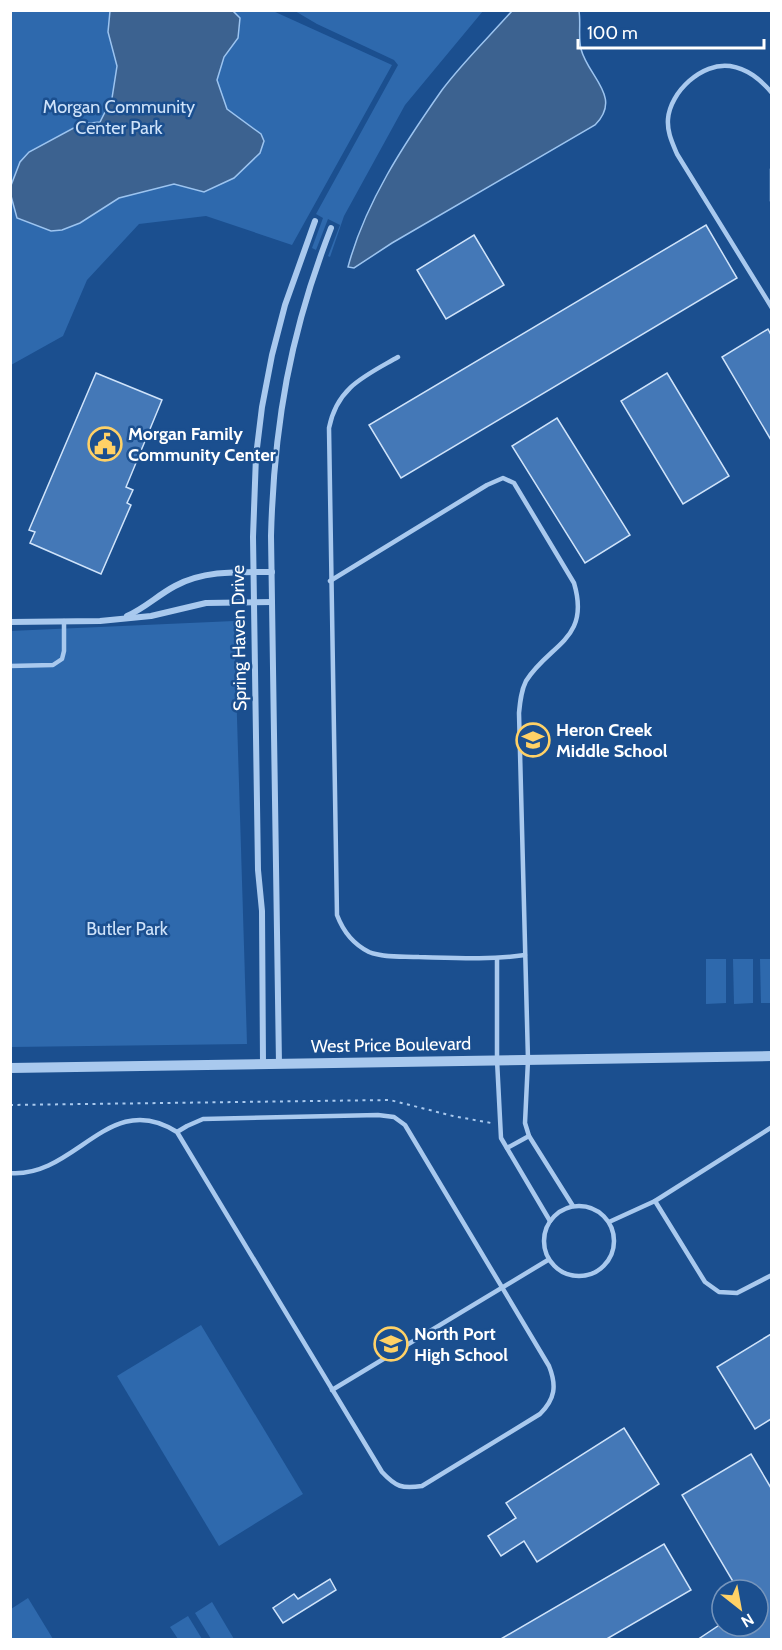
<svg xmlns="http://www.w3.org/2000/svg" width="782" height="1650" font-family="Cabin,sans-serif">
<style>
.green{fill:#2e69ad}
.water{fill:#3c6290;stroke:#9cc4f0;stroke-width:1.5}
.building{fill:#4478b7;stroke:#cfe3fa;stroke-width:1.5}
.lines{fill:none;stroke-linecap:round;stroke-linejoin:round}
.path{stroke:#a9c9ee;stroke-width:2;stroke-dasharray:3 4.5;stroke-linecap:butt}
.service{stroke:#a9c9ee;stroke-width:4.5}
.minor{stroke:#a9c9ee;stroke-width:6}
.tertiary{stroke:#a9c9ee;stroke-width:10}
.labels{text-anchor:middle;stroke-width:5;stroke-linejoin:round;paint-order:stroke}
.park-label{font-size:18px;fill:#cfe3fa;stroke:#1b4f8f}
.poi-label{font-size:18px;font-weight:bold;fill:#fff;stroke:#1b4f8f;text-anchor:start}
.street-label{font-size:18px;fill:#fff;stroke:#1b4f8f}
</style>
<rect width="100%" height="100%" fill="#1b4f8f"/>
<g class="green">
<polygon points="11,11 273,11 392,65 292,245 206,216 139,224 87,280 63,336 11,365"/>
<polygon points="295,11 483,11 405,105 344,216 330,257 328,256 340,225 328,219 316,250 312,248 323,218 316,214 398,65 394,60 317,24"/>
<polygon points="234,621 247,1044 11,1047 10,631"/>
<polygon points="706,959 726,959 726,1003 706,1004"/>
<polygon points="733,959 753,959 753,1003 734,1004"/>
<polygon points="760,959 771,959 771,1003 761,1003"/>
<polygon points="201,1325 303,1494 219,1546 117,1376"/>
<polygon points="28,1598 53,1639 11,1639 11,1609"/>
<polygon points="212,1602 234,1639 211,1639 195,1613"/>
<polygon points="188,1616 202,1639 178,1639 170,1627"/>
</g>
<g class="water">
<polygon points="110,11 233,11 240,18 238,38 224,57 217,80 227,109 261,134 264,141 260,153 234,178 204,192 174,184 119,198 80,223 62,230 51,231 17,218 11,196 10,188 20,162 29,152 81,124 100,122 112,98 117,66 108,32"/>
<path d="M512 11H579C581 23 578 37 581 49 588 77 623 97 595 125L392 243 354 268 348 267C365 203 404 144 442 90 463 62 489 37 512 11Z"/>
</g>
<g class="building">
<polygon points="706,225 737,278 401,478 369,425"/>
<polygon points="474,235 504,285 446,319 417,270"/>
<polygon points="768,329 771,335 771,440 722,357"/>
<polygon points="96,373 162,400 126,487 133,490 127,503 131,505 101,574 30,543 35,532 29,530"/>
<polygon points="667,373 729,476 683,504 621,401"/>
<polygon points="557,418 630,535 585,563 512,446"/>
<polygon points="771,1334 771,1419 755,1429 717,1367"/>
<polygon points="624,1428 659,1484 537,1562 524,1541 501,1556 488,1536 516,1518 506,1503"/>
<polygon points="751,1454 771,1488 771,1640 697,1640 718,1626 758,1626 758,1590 738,1590 682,1495"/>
<polygon points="664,1544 691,1590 605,1640 499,1640"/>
<polygon points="330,1579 336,1590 283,1623 273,1608 294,1594 298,1599"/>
</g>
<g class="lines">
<polyline class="path" points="10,1105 390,1100 453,1116 491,1123"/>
<g class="service">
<path d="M772 93C760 79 748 69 730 66 702 62 670 92 668 119 667 132 672 142 677 154L772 308"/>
<polyline points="772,169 772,201"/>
<path d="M398 357C365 376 337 387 329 428L337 915C343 931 353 944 369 952 384 958 403 956 419 957 455 958 490 960 525 955"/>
<path d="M330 581 487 485 503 478 514 483 574 583C591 640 549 644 526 681 521 691 520 702 519 713L528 1060 525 1123 529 1136 573 1206"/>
<polyline points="10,666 53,665 62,659 64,651 64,621"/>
<polyline points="497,959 497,1060 501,1138 550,1221"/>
<polyline points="507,1148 529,1136"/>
<path d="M10 1173C76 1178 109 1088 177 1132L382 1472C396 1487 402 1489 422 1486L540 1414C555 1399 557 1386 549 1366L405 1125 394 1117 378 1115 203 1119 187 1126 177 1132"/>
<polyline points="655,1201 705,1282 719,1292 737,1293 772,1275"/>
<circle cx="579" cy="1241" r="35"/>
<polyline points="609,1222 655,1201 772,1127"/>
<polyline points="332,1390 548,1260"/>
</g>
<g class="minor">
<path d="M127 616C145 608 158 595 175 586 204 570 239 572 272 572"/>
<polyline points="10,622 100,621 151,616 206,603 272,602"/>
<polyline points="263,1064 262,911 258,870 253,537 256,456 262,407 272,355 285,305 315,221"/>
<path d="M279 1064 271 536C274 424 290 333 331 228"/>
</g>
<polyline class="tertiary" points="10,1068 772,1056"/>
</g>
<defs>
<symbol id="civic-ring" viewBox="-11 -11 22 22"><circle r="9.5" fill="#1b4f8f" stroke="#ffd166" stroke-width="1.5"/><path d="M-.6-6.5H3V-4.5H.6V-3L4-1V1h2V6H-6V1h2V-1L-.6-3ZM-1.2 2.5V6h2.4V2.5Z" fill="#ffd166"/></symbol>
<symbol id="school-ring" viewBox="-11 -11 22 22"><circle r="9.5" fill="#1b4f8f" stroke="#ffd166" stroke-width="1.5"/><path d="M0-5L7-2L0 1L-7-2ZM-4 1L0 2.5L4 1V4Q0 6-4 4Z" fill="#ffd166"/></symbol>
</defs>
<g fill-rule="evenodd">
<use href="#civic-ring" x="86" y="425" width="38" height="38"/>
<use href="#school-ring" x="514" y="721" width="38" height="38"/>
<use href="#school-ring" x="372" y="1325" width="38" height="38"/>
</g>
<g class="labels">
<g class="park-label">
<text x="119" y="113">Morgan Community<tspan x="119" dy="21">Center Park</tspan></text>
<text x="127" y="935">Butler Park</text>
</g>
<g class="poi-label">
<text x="128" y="440">Morgan Family<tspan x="128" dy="21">Community Center</tspan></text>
<text x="556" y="736">Heron Creek<tspan x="556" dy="21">Middle School</tspan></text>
<text x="414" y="1340">North Port<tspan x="414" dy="21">High School</tspan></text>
</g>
<g class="street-label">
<text transform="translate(239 638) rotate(-91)" y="6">Spring Haven Drive</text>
<text transform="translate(391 1045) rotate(-1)" y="6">West Price Boulevard</text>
</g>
</g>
<rect width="782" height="1650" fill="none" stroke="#ffffff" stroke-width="24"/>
<g transform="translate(740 1608) rotate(149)"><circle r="28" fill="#1b4f8f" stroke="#7695bc" stroke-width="1.5"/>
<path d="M0-4.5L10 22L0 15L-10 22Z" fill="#ffd166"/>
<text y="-9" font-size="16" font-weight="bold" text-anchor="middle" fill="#ffffff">N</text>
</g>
<path d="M578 39v9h186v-9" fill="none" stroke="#ffffff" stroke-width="3"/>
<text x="587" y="39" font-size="18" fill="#ffffff" stroke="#1b4f8f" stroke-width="4.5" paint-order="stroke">100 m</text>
</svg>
